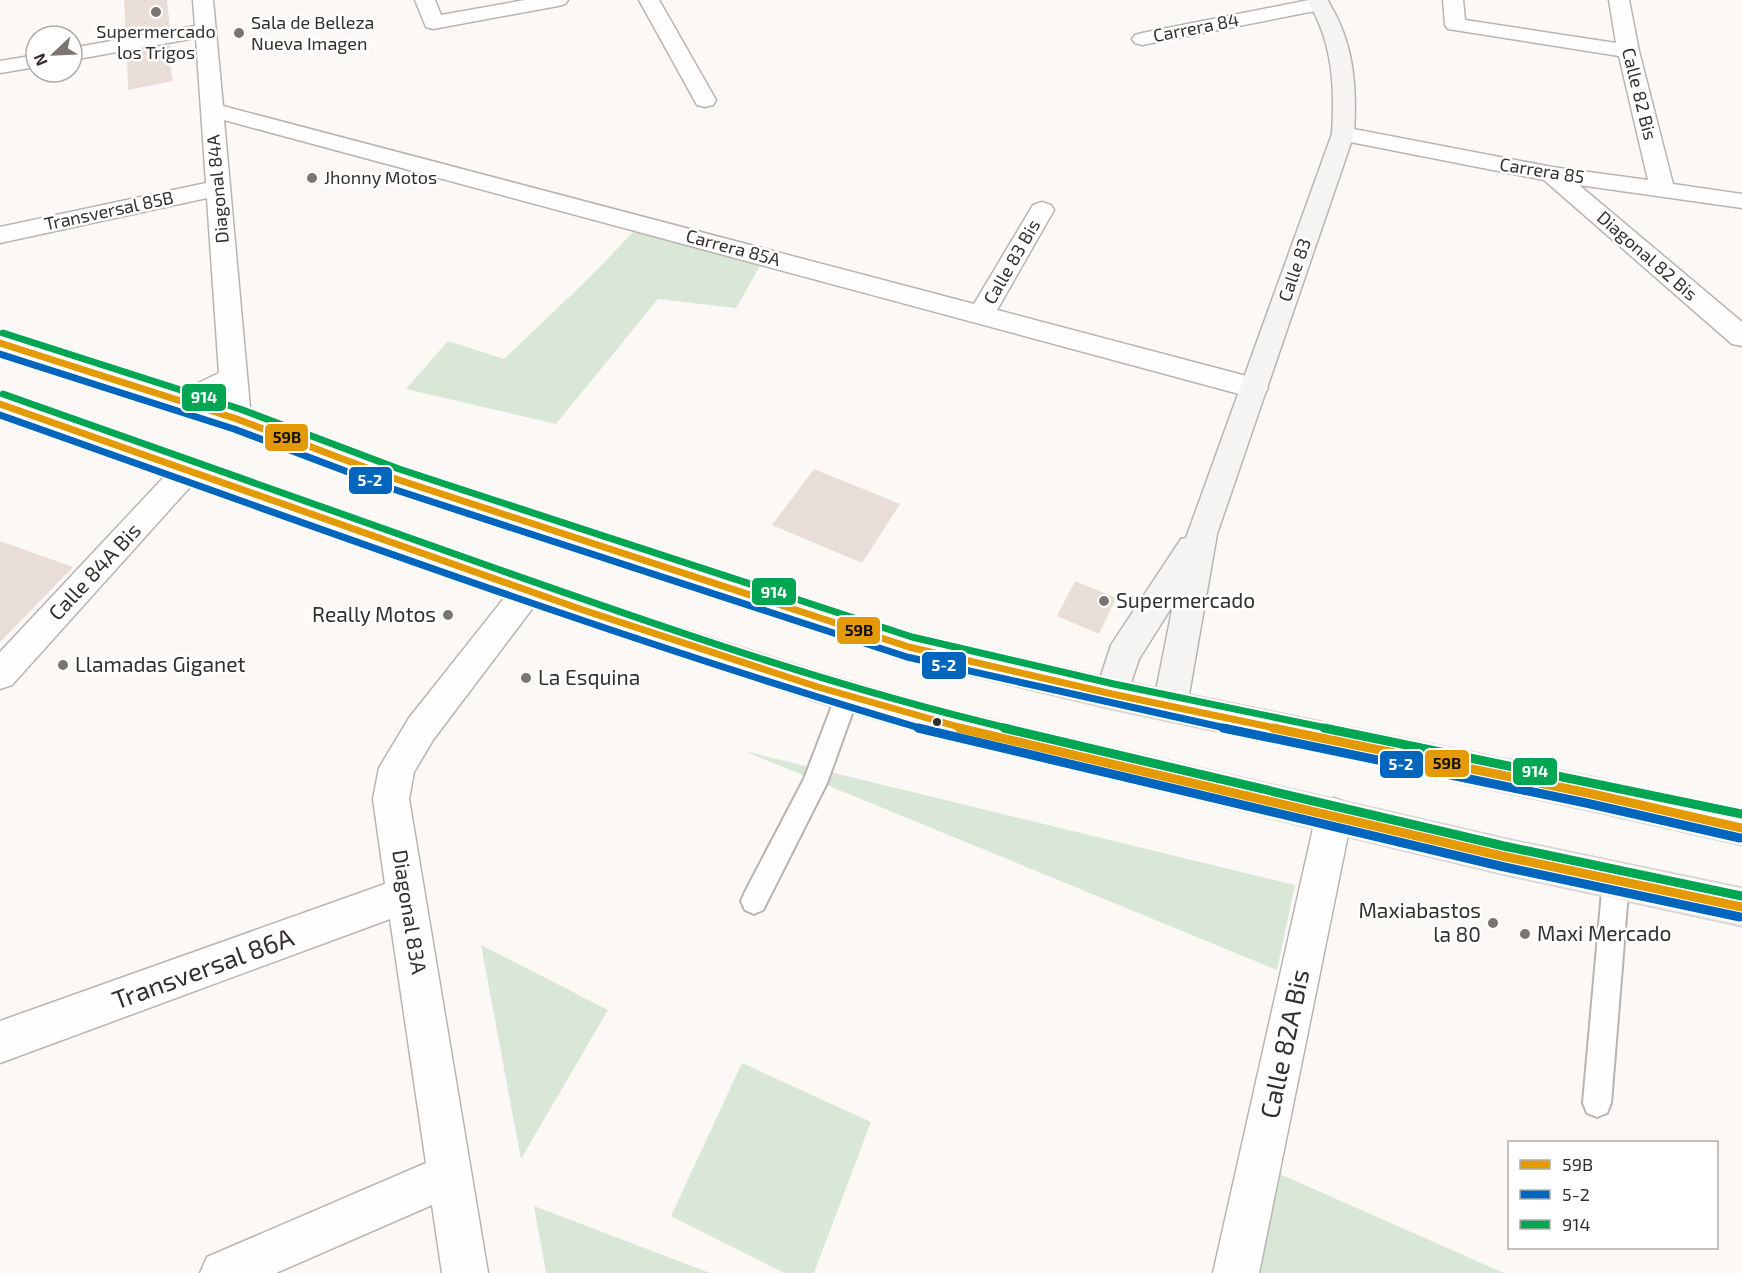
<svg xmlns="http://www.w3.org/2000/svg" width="1742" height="1273" font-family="'Exo 2',sans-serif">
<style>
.green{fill:#d8e7d6}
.building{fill:#e8ded7}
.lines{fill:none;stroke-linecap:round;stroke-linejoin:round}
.lane-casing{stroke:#b8b4b2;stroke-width:4}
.street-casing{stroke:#b8b4b2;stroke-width:3}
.secondary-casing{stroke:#b8b4b2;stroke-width:3}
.primary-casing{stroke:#d6d3d2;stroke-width:3}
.highway-casing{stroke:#d6d3d2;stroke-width:3}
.lane{fill:#fffefe;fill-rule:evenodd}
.street{fill:#fffefe;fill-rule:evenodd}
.secondary{fill:#f6f3f3;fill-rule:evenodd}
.primary{fill:#eee7e8;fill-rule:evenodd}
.highway{fill:#e3d9db;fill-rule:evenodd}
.bus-1-far1-casing{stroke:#fff;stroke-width:11}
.bus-1-casing{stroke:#fff;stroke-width:14}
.bus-2-far1-casing{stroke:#fff;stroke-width:11}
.bus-2-casing{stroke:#fff;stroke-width:14}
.bus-3-far1-casing{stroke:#fff;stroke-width:11}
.bus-3-casing{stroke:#fff;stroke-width:14}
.bus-1-far1{stroke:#e49a04;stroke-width:7}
.bus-1{stroke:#e49a04;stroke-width:9}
.bus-2-far1{stroke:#0065bd;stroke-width:7}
.bus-2{stroke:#0065bd;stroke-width:9}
.bus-3-far1{stroke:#00a651;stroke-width:7}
.bus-3{stroke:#00a651;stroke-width:9}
.poi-dot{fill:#7a7573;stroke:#fff;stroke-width:2}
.bus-dot{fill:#342f2d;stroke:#fff;stroke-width:2}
.labels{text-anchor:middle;stroke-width:5;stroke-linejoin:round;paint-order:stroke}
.far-poi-label{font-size:18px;fill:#342f2d;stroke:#fff;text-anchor:start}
.far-street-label{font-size:18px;fill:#342f2d;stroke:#fff}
.street-label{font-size:21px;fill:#342f2d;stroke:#fff}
.poi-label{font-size:21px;fill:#342f2d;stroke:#fff;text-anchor:start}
.near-street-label{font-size:26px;fill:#342f2d;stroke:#fff}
.line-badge{stroke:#fff;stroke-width:2}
.badge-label{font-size:16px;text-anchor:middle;font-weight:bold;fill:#fff}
.pale-badge-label{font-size:16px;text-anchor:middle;font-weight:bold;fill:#111}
</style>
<rect width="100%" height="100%" fill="#fcf8f6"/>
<g class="green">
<polygon points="639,226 768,252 736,308 658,299 556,424 406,389 448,341 504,359 591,276"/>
<polygon points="744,751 1295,885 1277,970"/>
<polygon points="481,945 608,1010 521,1159"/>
<polygon points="742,1063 871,1122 814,1273 784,1273 671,1216"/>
<polygon points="1259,1165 1504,1273 1237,1273"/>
<polygon points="534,1206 710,1273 546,1273"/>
</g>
<g class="building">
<polygon points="124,0 167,0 170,28 126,36"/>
<polygon points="171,45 172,52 168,52 173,81 128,90 127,53"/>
<polygon points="814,469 900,504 862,563 772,525"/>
<polygon points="0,541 73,567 0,642"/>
<polygon points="1075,581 1116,598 1099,634 1057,616"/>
</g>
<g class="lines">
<defs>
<g id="lane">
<polygon points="846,687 854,690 858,697 827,783 763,910 754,914 745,910 741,901 745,892 804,779 838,690"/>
<polygon points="1616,868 1625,871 1629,880 1611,1103 1607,1113 1597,1117 1587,1113 1583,1103 1603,880 1607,871"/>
</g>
<g id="street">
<polygon points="193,0 213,0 223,106 974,304 1033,205 1042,202 1051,205 1054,210 997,310 1254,378 1264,381 1268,388 1264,395 1254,398 224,120 251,419 247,426 237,429 227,426 223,419 221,396 183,412 173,409 169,402 173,395 219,373 207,198 0,243 0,227 206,183 196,38 72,60 72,48 195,26"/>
<polygon points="415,0 435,0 441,15 525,0 568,0 565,4 558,6 433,29 426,27"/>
<polygon points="639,0 659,0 716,100 713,105 705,107 697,105"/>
<polygon points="1309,0 1327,0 1330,4 1327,8 1320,10 1142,45 1135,43 1132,39 1135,35 1142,33"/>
<polygon points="1443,0 1463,0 1465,20 1616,43 1609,0 1629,0 1639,51 1673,184 1742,194 1742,208 1579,185 1742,322 1742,346 1732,344 1544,180 1335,139 1332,134 1335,129 1343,127 1552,167 1648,180 1619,56 1448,29 1445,25"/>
<polygon points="36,55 36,67 0,73 0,61"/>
<polygon points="189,458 199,461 204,469 199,477 12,685 0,689 0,652 179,461"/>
<polygon points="527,579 538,583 543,592 538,601 433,740 414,772 409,799 488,1273 442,1273 432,1205 276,1273 200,1273 207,1257 426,1163 390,919 0,1063 0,1021 385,884 373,799 379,768 409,718 516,583"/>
<polygon points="1334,798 1347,803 1352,815 1259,1273 1213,1273 1316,815 1321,803"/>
</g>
<path id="secondary" d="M1307 0H1327C1354 41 1357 86 1354 134L1217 534 1187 706 1182 717 1170 721 1158 717 1153 706 1173 605 1139 659 1124 704 1112 709 1100 704 1095 694 1111 645 1181 539 1186 538 1332 134C1335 86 1333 42 1307 0Z"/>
<g id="primary">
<polygon points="0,334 247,412 407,471 909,633 1112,679 1588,776 1742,811 1742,845 1588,810 1112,709 909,661 385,487 227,426 0,353"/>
<polygon points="0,394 586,598 818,672 936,707 1502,838 1742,888 1742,926 1502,874 936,737 818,702 571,620 0,415"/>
</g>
<polygon id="highway" points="1716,804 1742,808 1742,842 1716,838 1703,833 1698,821 1703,809"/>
</defs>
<use href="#lane" class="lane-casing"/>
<use href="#street" class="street-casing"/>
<use href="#secondary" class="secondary-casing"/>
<use href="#primary" class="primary-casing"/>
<use href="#highway" class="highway-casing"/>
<use href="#lane" class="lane"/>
<use href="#street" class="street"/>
<use href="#secondary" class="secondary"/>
<use href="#primary" class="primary"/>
<use href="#highway" class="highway"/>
<defs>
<g id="bus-1-far1">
<polyline points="0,343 237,419 396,479 909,647 1112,694 1280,729"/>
<polyline points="0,404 583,610 818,687 966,729"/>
</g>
<g id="bus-1">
<polyline points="959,728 1502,856 1742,907"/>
<polyline points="1273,728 1588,793 1742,828"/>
</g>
<g id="bus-2-far1">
<polyline points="0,354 234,429 393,489 907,657 1230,729"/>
<path d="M0 415C306 523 611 637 923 729"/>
</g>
<g id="bus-2">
<polyline points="918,728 1500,866 1740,917"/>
<polyline points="1223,728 1586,803 1740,838"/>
</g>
<g id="bus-3-far1">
<polyline points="3,333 240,409 399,469 912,637 1114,684 1331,729"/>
<path d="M3 394C164 451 325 508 486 565 659 626 833 687 1011 729"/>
</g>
<g id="bus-3">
<polyline points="1004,728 1504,846 1742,896"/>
<polyline points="1324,728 1742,814"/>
</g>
</defs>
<use href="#bus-1-far1" class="bus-1-far1-casing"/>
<use href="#bus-1" class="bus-1-casing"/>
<use href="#bus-2-far1" class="bus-2-far1-casing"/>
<use href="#bus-2" class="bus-2-casing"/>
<use href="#bus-3-far1" class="bus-3-far1-casing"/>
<use href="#bus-3" class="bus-3-casing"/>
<use href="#bus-1-far1" class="bus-1-far1"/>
<use href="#bus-1" class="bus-1"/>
<use href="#bus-2-far1" class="bus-2-far1"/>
<use href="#bus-2" class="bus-2"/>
<use href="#bus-3-far1" class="bus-3-far1"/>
<use href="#bus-3" class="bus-3"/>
</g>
<g class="poi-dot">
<circle cx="156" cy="12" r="6"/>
<circle cx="239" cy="33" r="6"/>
<circle cx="312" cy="178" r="6"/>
<circle cx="1104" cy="601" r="6"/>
<circle cx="448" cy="615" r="6"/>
<circle cx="63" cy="665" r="6"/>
<circle cx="526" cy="678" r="6"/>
<circle cx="1493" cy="923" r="6"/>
<circle cx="1525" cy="934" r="6"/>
</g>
<circle class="bus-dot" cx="937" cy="722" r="5"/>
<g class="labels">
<g class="far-poi-label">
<text x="251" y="29">Sala de Belleza<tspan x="251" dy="21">Nueva Imagen</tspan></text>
<text x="156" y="38" text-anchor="middle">Supermercado<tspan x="156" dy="21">los Trigos</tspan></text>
<text x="324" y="184">Jhonny Motos</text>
</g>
<g class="far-street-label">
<text transform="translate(1196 28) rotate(-11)" y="6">Carrera 84</text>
<text transform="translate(1639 94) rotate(76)" y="6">Calle 82 Bis</text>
<text transform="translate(1542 171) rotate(9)" y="6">Carrera 85</text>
<text transform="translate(218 189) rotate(-95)" y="6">Diagonal 84A</text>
<text transform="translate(109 211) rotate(-12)" y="6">Transversal 85B</text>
<text transform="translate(733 248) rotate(15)" y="6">Carrera 85A</text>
<text transform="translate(1647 256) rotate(41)" y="6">Diagonal 82 Bis</text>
<text transform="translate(1012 262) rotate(-60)" y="6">Calle 83 Bis</text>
<text transform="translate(1295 270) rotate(-71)" y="6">Calle 83</text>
</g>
<g class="street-label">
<text transform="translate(95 572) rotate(-47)" y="7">Calle 84A Bis</text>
<text transform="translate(409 912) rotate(81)" y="7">Diagonal 83A</text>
</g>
<g class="poi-label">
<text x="1116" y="608">Supermercado</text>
<text x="436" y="622" text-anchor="end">Really Motos</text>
<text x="75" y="672">Llamadas Giganet</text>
<text x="538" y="685">La Esquina</text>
<text x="1481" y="918" text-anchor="end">Maxiabastos<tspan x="1481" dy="24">la 80</tspan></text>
<text x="1537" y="941">Maxi Mercado</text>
</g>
<g class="near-street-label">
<text transform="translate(203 969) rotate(-20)" y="9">Transversal 86A</text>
<text transform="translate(1285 1044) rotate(-78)" y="9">Calle 82A Bis</text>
</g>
</g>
<g class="line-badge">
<rect x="181" y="383" width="46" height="29" rx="6" fill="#00a651"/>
<rect x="264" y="423" width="45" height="29" rx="6" fill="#e49a04"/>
<rect x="348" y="466" width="45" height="29" rx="6" fill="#0065bd"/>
<rect x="751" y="577" width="46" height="29" rx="6" fill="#00a651"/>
<rect x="836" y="616" width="45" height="29" rx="6" fill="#e49a04"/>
<rect x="921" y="651" width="46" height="29" rx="6" fill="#0065bd"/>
<rect x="1424" y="749" width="46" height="29" rx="6" fill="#e49a04"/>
<rect x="1379" y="750" width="45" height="29" rx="6" fill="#0065bd"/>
<rect x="1512" y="757" width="46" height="29" rx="6" fill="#00a651"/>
</g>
<g class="badge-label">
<text x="204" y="403">914</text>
<text x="370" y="486">5-2</text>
<text x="774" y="598">914</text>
<text x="944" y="671">5-2</text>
<text x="1401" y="770">5-2</text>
<text x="1535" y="777">914</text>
</g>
<g class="pale-badge-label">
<text x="287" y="443">59B</text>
<text x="859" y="636">59B</text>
<text x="1447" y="769">59B</text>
</g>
<rect x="1508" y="1141" width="210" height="108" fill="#ffffff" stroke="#aeacab" stroke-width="1.5"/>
<rect x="1520" y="1160" width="30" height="9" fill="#e49a04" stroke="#aeacab" stroke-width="1.5"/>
<text x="1562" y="1171" font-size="18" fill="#342f2d">59B</text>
<rect x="1520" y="1190" width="30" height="9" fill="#0065bd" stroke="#aeacab" stroke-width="1.5"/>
<text x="1562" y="1201" font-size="18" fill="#342f2d">5-2</text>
<rect x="1520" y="1220" width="30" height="9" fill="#00a651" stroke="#aeacab" stroke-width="1.5"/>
<text x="1562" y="1231" font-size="18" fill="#342f2d">914</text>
<g transform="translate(54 54) rotate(247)"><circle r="28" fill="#ffffff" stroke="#aeacab" stroke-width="1.5"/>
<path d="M0-4.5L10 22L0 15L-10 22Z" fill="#7a7573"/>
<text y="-9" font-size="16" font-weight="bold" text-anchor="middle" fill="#342f2d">N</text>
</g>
</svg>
